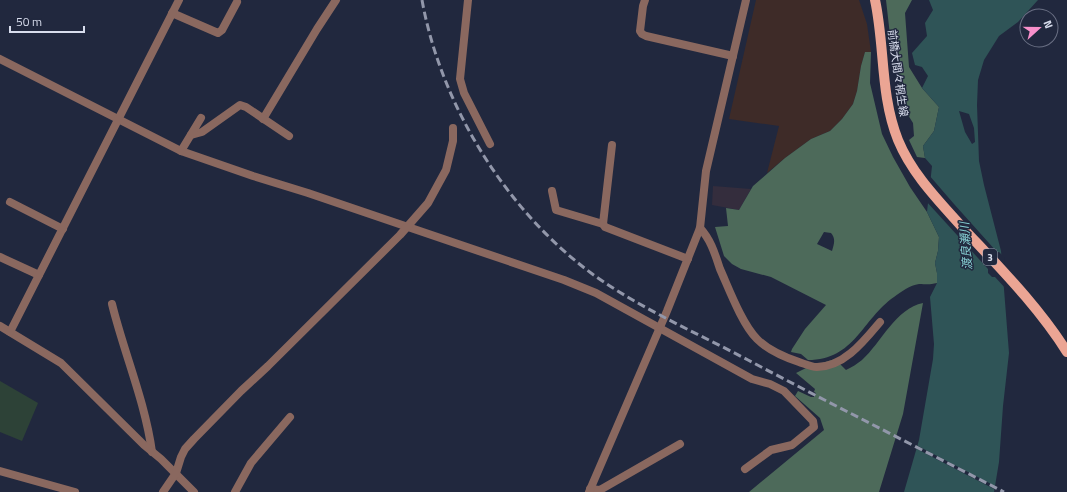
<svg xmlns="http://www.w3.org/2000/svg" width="1067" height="492" font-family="'Titillium Web','Noto Sans JP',sans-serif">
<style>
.commercial{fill:#342d3d}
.medical{fill:#3e2b28}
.green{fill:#2d4237}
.forest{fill:#4d6a5a;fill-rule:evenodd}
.water{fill:#2f5457;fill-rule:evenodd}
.pier{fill:#21283e}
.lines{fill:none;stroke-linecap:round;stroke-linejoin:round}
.minor{stroke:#8a685f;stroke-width:8}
.tertiary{stroke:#8a685f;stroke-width:8}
.primary{stroke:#eba594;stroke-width:10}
.rail{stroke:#9297aa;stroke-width:3;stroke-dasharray:8 4;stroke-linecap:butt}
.labels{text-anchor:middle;stroke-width:3;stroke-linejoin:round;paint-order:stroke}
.shield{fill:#21283e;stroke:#a1a7b8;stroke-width:1}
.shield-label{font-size:10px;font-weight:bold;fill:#d8dded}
.street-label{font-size:11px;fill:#d8dded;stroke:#21283e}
.water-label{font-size:12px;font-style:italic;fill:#87d0d4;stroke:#21283e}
</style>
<rect width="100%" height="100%" fill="#21283e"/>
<polygon class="commercial" points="713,186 751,189 739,210 712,205"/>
<polygon class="medical" points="756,0 859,0 867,24 871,52 865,52 861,66 857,91 853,104 842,119 830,131 811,139 785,158 767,173 779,126 729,119"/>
<polygon class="green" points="0,381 38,403 22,441 0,432"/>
<g class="forest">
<polygon points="886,0 912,0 905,13 909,67 922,88 939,107 934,131 923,146 925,158 917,157 909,140 914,136 913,123 903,107 894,46 891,44"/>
<path d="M865 52H871L870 83 882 134 893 157 910 187 927 212 939 237 938 251 935 263 937 273V283C929 285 926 284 919 284 910 285 901 292 894 297 862 319 855 360 808 360L801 354 791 352 792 349 805 329 826 305 771 277 741 269 732 264 724 256 715 227 728 226 726 208 739 210 753 186 785 158 811 139 830 131 842 119 853 104 857 91 861 66ZM824 232 831 233C836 239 834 244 832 251L817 244Z"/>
<path d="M923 303 903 414 879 492H749L824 430 820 418 795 396 798 391 811 397H814L816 393 814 392 815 389 796 373 806 368 835 359 846 370C852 367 857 364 862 360 881 343 896 308 923 303Z"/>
</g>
<path class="water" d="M929 0H1038L1018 22 999 36 984 60 978 80 977 105 979 161 984 185 1001 251 1009 353 1003 406 999 462 994 492H904L919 440 933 359 934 344 930 297 937 283V273L935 263 938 251 939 237 927 212 932 166 925 158 923 146 934 131 939 107 922 88 928 76 922 67 915 65 912 53 927 36 925 23 933 10ZM959 111 969 114 974 128 975 142 972 144 965 132Z"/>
<g class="pier">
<polygon points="929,175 954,204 997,252 999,252 1004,257 1006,289 995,277 992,277 988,273 988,269 926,201"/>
<polygon points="916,445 997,487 996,490 915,448"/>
</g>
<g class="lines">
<g class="minor">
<polyline points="468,0 460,79 464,93 490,144"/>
<polyline points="645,0 643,6 640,31 642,34 646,36 733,56"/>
<polyline points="172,13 218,33 222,30 237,2"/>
<polyline points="0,59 181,151 253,176 308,193 564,280 596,293 752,379 770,384 784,391 813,421 814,427 792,445 771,450 745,469"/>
<polyline points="263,119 317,29 336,0"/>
<polyline points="191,135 202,132 240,105 246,107 289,136"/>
<polyline points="181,151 201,118"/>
<polyline points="552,191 556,210 603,224 612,145"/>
<polyline points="10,202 63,229"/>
<polyline points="603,224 605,227 688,259"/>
<path d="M700 228C711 240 715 254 720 269 729 289 742 324 757 339 768 350 784 357 799 362 805 364 811 367 817 367 844 367 864 341 880 322"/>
<polyline points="0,257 39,275"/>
<path d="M112 304C124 353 145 401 152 452"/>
<polyline points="0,326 61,363 144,445 161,459 194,492"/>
<polyline points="10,332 179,0"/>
<polyline points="0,471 75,492"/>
<polyline points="590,489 600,490 680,444"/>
<polyline points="163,492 176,473 181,457 185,449 194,439 241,391 268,366 400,235 428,203 446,170 453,141 453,128"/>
<polyline points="235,492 251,463 290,417"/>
</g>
<polyline class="tertiary" points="589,492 667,311 700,228 706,171 746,0"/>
<path class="primary" d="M875 0C885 46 880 95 898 140 912 174 938 200 962 227 999 267 1038 306 1067 352"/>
<path class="rail" d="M422 0C441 105 505 209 591 273 639 308 695 332 748 360 833 405 919 448 1004 492"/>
</g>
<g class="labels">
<rect class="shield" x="983" y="249" width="14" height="16" rx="3"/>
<g class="shield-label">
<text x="990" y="261">3</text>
</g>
<g class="street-label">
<text transform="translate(898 73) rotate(82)" y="4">前橋大間々桐生線</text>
</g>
<g class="water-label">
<text transform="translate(966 246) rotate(-94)" y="4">渡良瀬川</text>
</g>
</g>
<g transform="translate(1039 28) rotate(69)"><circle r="19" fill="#21283e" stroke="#6a7084"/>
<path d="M0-3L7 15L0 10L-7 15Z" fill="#f890cb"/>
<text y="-6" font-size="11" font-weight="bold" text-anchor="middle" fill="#d8dded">N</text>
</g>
<path d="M10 26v6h74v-6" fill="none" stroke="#d8dded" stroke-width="2"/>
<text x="16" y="26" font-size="12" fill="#d8dded" stroke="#21283e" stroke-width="3" paint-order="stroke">50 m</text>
</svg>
